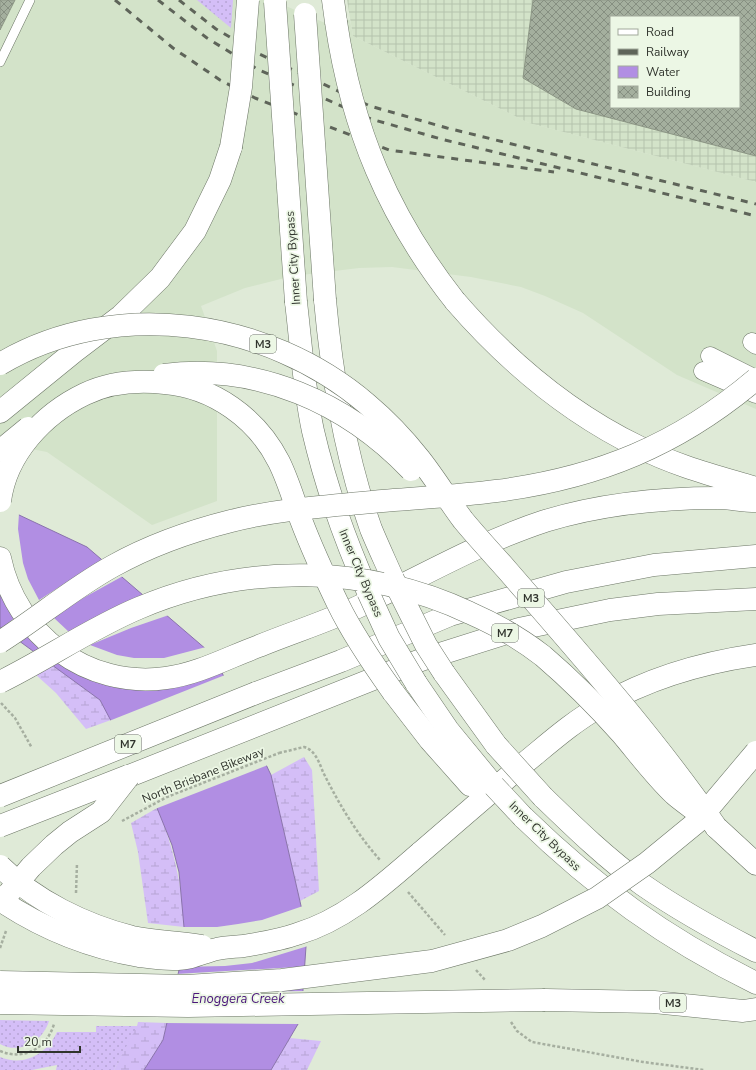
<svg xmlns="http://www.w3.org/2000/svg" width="756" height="1070" font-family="'Nunito Sans',sans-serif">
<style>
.built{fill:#d3e3c9}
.industrial{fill:url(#industrial-grid);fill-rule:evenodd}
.grass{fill:url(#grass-dots)}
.wetland{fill:url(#wetland-marsh)}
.water{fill:#b18ee3;stroke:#8a73ac}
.pier{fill:#dfead7}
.building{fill:url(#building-cross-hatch);stroke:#8c9685;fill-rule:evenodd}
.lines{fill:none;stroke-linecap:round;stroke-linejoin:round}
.lane-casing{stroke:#6c7666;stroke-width:10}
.street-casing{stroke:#6c7666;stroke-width:19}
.highway-casing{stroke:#6c7666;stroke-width:23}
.path{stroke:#a6afa0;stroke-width:2.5;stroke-dasharray:3 2;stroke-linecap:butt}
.lane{stroke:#fff;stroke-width:9}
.street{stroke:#fff;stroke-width:18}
.highway{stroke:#fff;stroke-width:22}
.rail{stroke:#5e6459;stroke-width:3;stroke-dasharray:7 7;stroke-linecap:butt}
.highway-bridge-casing{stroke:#6c7666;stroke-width:23;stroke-linecap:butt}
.path-bridge{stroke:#a6afa0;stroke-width:2.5;stroke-dasharray:3 2;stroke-linecap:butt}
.highway-bridge{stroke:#fff;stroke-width:22}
.labels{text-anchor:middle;stroke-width:3.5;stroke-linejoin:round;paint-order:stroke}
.shield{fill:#ecf7e5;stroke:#686e64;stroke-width:1}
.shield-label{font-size:11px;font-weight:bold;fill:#30342d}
.street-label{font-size:12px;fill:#30342d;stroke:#ecf7e5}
.water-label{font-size:13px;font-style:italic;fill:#4b177b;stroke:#ecf7e5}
</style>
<defs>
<pattern id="industrial-grid" width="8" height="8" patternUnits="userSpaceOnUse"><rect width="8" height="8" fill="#d3e3c9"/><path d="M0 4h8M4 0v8" fill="none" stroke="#b5c3ad"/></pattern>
<pattern id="grass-dots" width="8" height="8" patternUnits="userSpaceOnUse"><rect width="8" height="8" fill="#d4bef7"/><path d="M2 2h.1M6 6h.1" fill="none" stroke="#b6a4d4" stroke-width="1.8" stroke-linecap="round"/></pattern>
<pattern id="wetland-marsh" width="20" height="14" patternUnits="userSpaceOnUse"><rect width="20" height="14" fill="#d4bef7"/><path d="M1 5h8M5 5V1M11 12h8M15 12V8" fill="none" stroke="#b6a4d4"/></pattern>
<pattern id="building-cross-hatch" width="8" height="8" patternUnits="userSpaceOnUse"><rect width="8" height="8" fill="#a4af9e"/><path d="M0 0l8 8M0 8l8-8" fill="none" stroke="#868f81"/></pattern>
</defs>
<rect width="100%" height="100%" fill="#dfead7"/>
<polygon class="built" points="0,0 272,0 325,23 350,20 353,36 529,123 756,182 756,409 677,375 583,313 545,296 521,287 471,277 392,267 359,268 293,276 245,288 201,306 217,351 217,501 152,525 47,452 0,443"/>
<path class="industrial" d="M347 0H756V182L529 123 353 36ZM611 17H739V107H611Z"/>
<g class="grass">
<polygon points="197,0 233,0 231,28"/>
<path d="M0 1020 49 1021C43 1041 20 1055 0 1044Z"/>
<path d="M96 1026H138L114 1070H56L57 1065 32 1070H0V1057C24 1067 47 1054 57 1032H96Z"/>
</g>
<g class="wetland">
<polygon points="52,665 100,700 111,720 86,729 56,693 35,674"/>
<polygon points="304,757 312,770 319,891 300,901 271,775"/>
<path d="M157 808C174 847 182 885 184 927L148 923 138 852 131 823Z"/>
<polygon points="138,1022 167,1023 163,1040 144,1070 114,1070 137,1026"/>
<polygon points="290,1038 321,1041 307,1070 271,1070"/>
</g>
<polygon class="water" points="0,506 87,547 214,656 271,775 307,932 301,1019 271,1070 144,1070 163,1040 179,970 184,927 179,872 172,845 157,808 100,700 0,627"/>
<g class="pier">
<polygon points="0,504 19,513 18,529 23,563 28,579 39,600 103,559 123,576 85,597 53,617 69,632 146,595 169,615 131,628 90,645 117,655 134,658 164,658 206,647 215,654 185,682 43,648 29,633 0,630 17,616 0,582"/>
<polygon points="225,675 268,765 155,809 109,721"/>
<polygon points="303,906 309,932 308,946 252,963 225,966 177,967 182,927 217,927 238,924 262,920"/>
<polygon points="297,967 233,992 305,991 303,1019 301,1024 165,1023 176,974"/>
</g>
<g class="building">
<polygon points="0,0 15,0 0,30"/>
<path d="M533 0H756V156L576 109 523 78ZM611 17H739V107H611Z"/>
</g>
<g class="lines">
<defs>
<polyline id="lane" points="0,62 30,0"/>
<g id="street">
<polyline points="752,342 756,345"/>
<polyline points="710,356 756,379"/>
<polyline points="703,371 756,394"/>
</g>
<g id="highway">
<polyline points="333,0 336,22"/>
<path d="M325 300C332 378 345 455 371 529 378 546 386 563 393 579"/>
<path d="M455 301C507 361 567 412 639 447 676 466 716 476 756 488"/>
<path d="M296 302C301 345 304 389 313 431 326 487 345 540 368 592"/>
<polyline points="0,412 75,351 121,316 160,278 195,231 220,180 231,147"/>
<path d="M0 558C16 635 87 689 166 678 198 674 229 657 259 646 293 632 329 621 362 605 422 576 481 542 545 521 601 504 659 498 718 498 730 498 743 501 756 501"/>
<polyline points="444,673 496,745"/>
<polyline points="416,683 448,730 494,786"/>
<polyline points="393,692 430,740 470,785 494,786"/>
<polyline points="256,693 341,661 450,615 566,582 654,565 756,556"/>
<polyline points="129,776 421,660 519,629 610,610 658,604 756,599"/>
<path d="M543 797C575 828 607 859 643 885 679 910 717 931 756 951"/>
<path d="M523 817C596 888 665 938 756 983"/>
<polyline points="716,827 756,864"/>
<path d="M420 853C454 824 487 795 521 766 547 745 572 722 601 706 649 678 701 663 756 655"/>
<polyline points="545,1000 654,1002 743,1011 756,1009"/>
</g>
</defs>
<use href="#lane" class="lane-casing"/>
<use href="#street" class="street-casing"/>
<use href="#highway" class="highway-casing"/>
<g class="path">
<polyline points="1,703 15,718 32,748"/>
<path d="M279 753 304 747C315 750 319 762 323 772 339 804 356 833 380 860"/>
<polyline points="408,892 445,935"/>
<polyline points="76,893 77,863"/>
<polyline points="0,948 6,931"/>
<polyline points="476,970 485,980"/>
<polyline points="511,1022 517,1031 532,1042 643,1062 704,1070"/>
<path d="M0 1051C24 1061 47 1048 54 1024"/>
</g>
<use href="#lane" class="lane"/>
<use href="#street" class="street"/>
<use href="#highway" class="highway"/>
<g class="rail">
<polyline points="115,0 173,48 220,80 255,98 389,150 554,172"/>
<polyline points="158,0 207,38 257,69 371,119 441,139 756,216"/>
<polyline points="179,0 216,29 257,53 370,106 447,128 756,204"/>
</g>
<defs>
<g id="highway-bridge">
<polyline points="275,2 296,302"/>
<polyline points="305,14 325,300"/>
<path d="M336 22C352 129 388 216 455 301"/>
<polyline points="231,147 241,87 248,0"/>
<path d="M0 364C114 296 268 319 367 404 386 420 404 439 419 458 435 478 448 500 463 520 477 537 492 553 507 570 579 653 653 736 716 827"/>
<path d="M164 375C258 363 347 403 411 470"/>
<polyline points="0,451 28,428"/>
<path d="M0 501C6 454 43 414 85 394 110 382 137 380 165 383 213 387 257 418 279 462 288 480 294 501 301 520 312 549 325 577 338 604 353 635 373 664 393 692"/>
<polyline points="393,579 426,645 444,673"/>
<polyline points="368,592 389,638 416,683"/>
<path d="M0 642C38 618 73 588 113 566 149 546 191 531 231 521 274 510 318 507 361 503 406 498 452 497 496 491 598 478 678 445 756 379"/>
<path d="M0 682C47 659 91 628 139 608 245 563 366 564 470 613 495 624 521 639 543 656 571 680 597 706 621 733 638 753 655 776 674 794 682 801 691 807 700 814"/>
<polyline points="496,745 543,797"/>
<polyline points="494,786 523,817"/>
<polyline points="0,796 256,693"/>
<polyline points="0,826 128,776"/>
<path d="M0 866C35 901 85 925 132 937 155 942 179 942 202 946"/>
<polyline points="9,893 31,867 54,845 70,832 101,812 129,776"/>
<path d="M0 900C43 929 88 947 139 956 155 958 175 961 191 957 199 955 208 951 217 949 225 947 235 947 244 946 261 943 280 940 297 934 345 920 383 885 420 853"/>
<polyline points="0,982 187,986 282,980 432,961 508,940 542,926 597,898 647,863 697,822 756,752"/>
<polyline points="0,1003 188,1006 545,1000"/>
</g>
</defs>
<use href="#highway-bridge" class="highway-bridge-casing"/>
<polyline class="path-bridge" points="122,821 167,797 279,753"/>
<use href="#highway-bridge" class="highway-bridge"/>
</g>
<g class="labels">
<g class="shield">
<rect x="250" y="335" width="26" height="18" rx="3"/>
<rect x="518" y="589" width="26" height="18" rx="3"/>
<rect x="492" y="624" width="26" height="18" rx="3"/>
<rect x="115" y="735" width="26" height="18" rx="3"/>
<rect x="660" y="994" width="26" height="18" rx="3"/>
</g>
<g class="shield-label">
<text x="263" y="348">M3</text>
<text x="531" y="602">M3</text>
<text x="505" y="637">M7</text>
<text x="128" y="748">M7</text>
<text x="673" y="1007">M3</text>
</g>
<g class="street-label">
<text transform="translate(293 258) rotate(-94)" y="4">Inner City Bypass</text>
<text transform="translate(361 573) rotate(67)" y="4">Inner City Bypass</text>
<text transform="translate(203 775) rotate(-22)" y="4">North Brisbane Bikeway</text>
<text transform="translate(545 836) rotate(44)" y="4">Inner City Bypass</text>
</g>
<g class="water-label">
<text x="238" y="1003">Enoggera Creek</text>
</g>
</g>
<rect x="610" y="16" width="130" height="92" fill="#ecf7e5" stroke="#a1a99b"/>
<rect x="618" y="29" width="20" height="6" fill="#ffffff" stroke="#a1a99b"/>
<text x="646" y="36" font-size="12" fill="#30342d">Road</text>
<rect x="618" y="49" width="20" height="6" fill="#5e6459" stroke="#a1a99b"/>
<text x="646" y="56" font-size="12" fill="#30342d">Railway</text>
<rect x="618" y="66" width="20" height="12" fill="#b18ee3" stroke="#a1a99b"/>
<text x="646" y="76" font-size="12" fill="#30342d">Water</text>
<rect x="618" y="86" width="20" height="12" fill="url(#building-cross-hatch)" stroke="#a1a99b"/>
<text x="646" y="96" font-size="12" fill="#30342d">Building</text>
<path d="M18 1046v6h62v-6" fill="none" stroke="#30342d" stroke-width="2"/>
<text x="24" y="1046" font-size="12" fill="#30342d" stroke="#ecf7e5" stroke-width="3" paint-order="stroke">20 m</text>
</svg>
